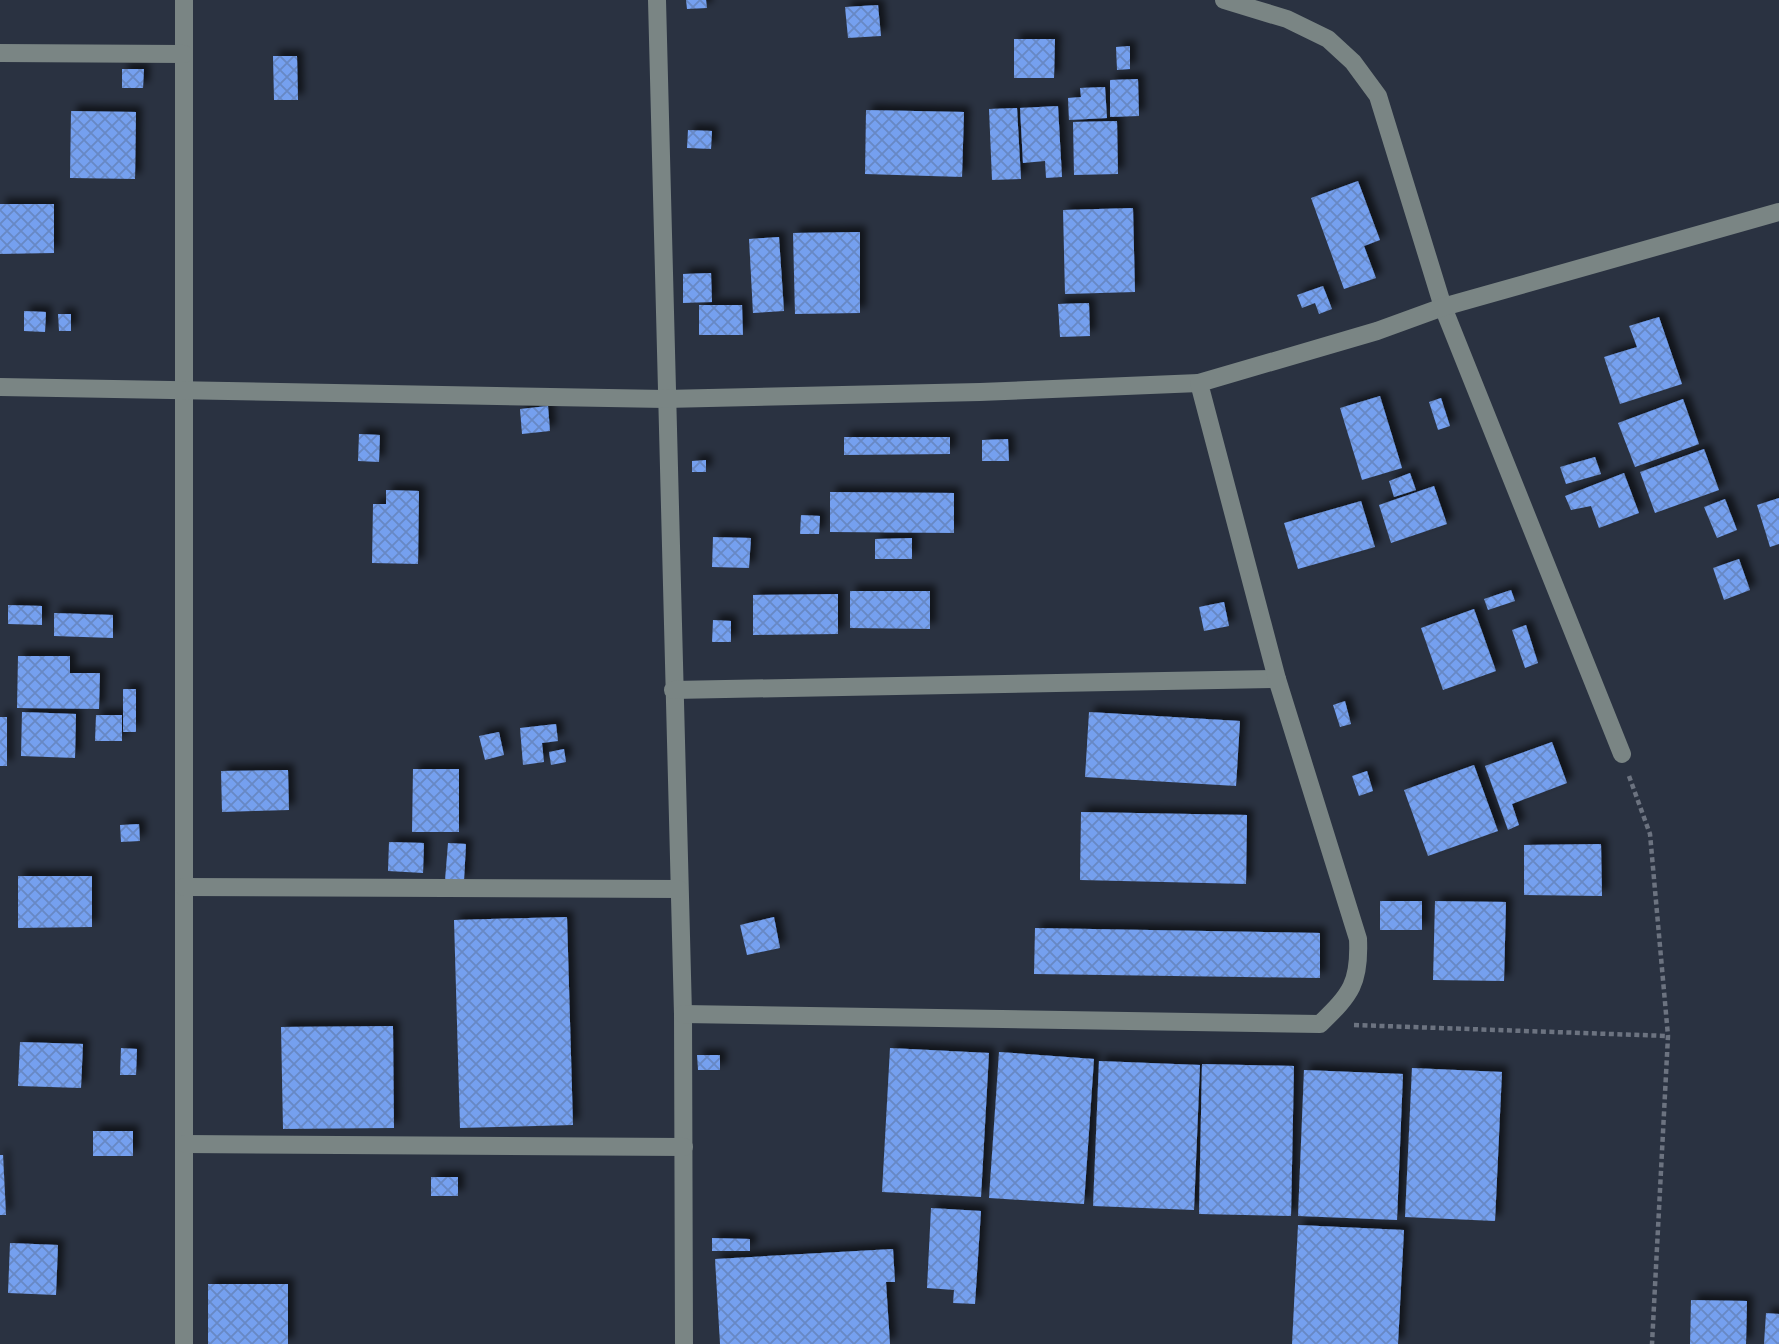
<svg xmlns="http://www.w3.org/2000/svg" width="1779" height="1344" font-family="'Roboto Serif',serif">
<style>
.building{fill:url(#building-cross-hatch);filter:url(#shadow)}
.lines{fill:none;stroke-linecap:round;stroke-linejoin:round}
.path{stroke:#6c7380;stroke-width:4.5;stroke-dasharray:5 3.5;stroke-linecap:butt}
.minor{stroke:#7a8584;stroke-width:18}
</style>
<defs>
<pattern id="building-cross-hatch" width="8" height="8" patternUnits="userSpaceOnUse" patternTransform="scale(1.75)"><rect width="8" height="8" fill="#74a0ef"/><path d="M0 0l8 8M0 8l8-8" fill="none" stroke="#6788c4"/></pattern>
<filter id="shadow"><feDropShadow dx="6" dy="-6" stdDeviation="3.5" flood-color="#0009"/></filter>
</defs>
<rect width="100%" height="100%" fill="#2a3241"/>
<g class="building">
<polygon points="686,0 706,0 707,8 687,9"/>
<polygon points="878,5 881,36 848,38 845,7"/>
<polygon points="1014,39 1055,39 1054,78 1014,78"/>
<polygon points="1130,46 1130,69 1117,70 1116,47"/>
<polygon points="273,56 297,56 298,100 274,100"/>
<polygon points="122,69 144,69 143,88 122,88"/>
<polygon points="1138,79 1139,116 1110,117 1110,80"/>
<polygon points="1105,87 1107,118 1069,120 1068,98 1081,97 1080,88"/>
<polygon points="1058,106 1062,177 1046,178 1045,161 1023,163 1020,108"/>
<polygon points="1017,108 1021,179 992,180 989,109"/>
<polygon points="866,110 964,112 962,177 865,174"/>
<polygon points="71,111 136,112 135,179 70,178"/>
<polygon points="1117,121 1118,174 1074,175 1073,122"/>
<polygon points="688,130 712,131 711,149 687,148"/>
<polygon points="1358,181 1380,240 1364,246 1376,278 1344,289 1311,198"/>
<polygon points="0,204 54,204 54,253 0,254"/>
<polygon points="1133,208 1135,292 1065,294 1063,210"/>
<polygon points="860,232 860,313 795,314 793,233"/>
<polygon points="779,237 784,311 753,313 749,239"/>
<polygon points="711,273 712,302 683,303 683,274"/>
<polygon points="1323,286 1332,309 1319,314 1315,303 1302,308 1297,295"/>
<polygon points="1089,303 1090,336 1060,337 1058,304"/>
<polygon points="699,305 742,305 743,335 699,335"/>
<polygon points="24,311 46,312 45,332 24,331"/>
<polygon points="58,314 71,314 71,331 59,331"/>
<polygon points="1659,317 1682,384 1620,404 1604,357 1637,347 1629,326"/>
<polygon points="1380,396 1402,468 1362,480 1340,408"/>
<polygon points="1441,398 1450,426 1438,430 1429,402"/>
<polygon points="1683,399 1699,444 1635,467 1618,423"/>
<polygon points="548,406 550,431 522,434 520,409"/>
<polygon points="359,434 380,435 379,462 358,461"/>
<polygon points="844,437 950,437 950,454 844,455"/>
<polygon points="1008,439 1009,461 982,461 982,440"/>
<polygon points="1704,449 1719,490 1655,513 1640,472"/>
<polygon points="1595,457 1601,474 1566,484 1560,467"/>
<polygon points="706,460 706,472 692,472 692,461"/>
<polygon points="1410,473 1416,490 1394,497 1389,481"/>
<polygon points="1624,473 1639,513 1599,528 1591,506 1571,510 1565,496"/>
<polygon points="1434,486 1447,524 1391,543 1379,505"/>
<polygon points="386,490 419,491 418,564 372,563 373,504 386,504"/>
<polygon points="830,492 954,493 954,533 830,532"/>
<polygon points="1779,498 1779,544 1770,547 1757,505"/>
<polygon points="1725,499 1737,530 1717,538 1704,507"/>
<polygon points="1361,501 1375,547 1298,569 1284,523"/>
<polygon points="801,515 820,516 819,534 800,534"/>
<polygon points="713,537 751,538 749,568 712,567"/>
<polygon points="912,538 912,559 875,559 875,539"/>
<polygon points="1739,559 1750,590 1724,600 1713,568"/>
<polygon points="1511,590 1515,601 1488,610 1484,599"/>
<polygon points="850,591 930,591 930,629 850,628"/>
<polygon points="838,594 838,634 753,635 753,595"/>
<polygon points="1224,602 1229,626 1204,631 1199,607"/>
<polygon points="8,605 42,606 42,625 8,624"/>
<polygon points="1474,609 1496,671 1443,690 1421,628"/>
<polygon points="54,613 113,615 113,638 54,636"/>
<polygon points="713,620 731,621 731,642 712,642"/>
<polygon points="1526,625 1538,663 1525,668 1512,630"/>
<polygon points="18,656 70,656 70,673 100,673 99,709 17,708"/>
<rect x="123" y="689" width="13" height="43"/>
<polygon points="1345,701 1351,724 1340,727 1333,705"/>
<polygon points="22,712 76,714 75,758 21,756"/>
<polygon points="1089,712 1240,721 1236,786 1085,777"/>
<polygon points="96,715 122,715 122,741 95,741"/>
<rect x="0" y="717" width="7" height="49"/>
<polygon points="556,724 558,741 542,743 544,762 523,765 520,728"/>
<polygon points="499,732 504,755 485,760 479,736"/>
<polygon points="1552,742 1567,783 1512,804 1519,825 1508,830 1485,766"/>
<polygon points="564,749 566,762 551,765 549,752"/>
<polygon points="1474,765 1498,831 1428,856 1404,790"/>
<polygon points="413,769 459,769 459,832 412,832"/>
<polygon points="288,770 289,810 222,812 221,771"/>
<polygon points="1367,771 1373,791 1359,796 1352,776"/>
<polygon points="1081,812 1247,815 1246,884 1080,880"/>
<polygon points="139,824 140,841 121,842 120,825"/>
<polygon points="389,842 424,843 423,873 388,871"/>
<polygon points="448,843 466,844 464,881 445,880"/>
<polygon points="1601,844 1602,896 1524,895 1524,845"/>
<polygon points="18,876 92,876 92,927 18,928"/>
<rect x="1380" y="901" width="42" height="29"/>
<polygon points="1435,901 1506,902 1504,981 1433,980"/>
<polygon points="567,917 573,1125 460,1128 454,920"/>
<polygon points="774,917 780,948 747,955 740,925"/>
<polygon points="1035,928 1320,933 1320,978 1034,974"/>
<polygon points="393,1026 394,1128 283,1129 281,1027"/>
<polygon points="20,1042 83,1044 81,1088 18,1086"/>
<polygon points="121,1048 137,1049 136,1075 120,1075"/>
<polygon points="890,1048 989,1053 981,1197 882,1192"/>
<polygon points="999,1052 1094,1059 1084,1204 989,1198"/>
<polygon points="697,1055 720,1055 720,1070 698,1070"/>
<polygon points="1099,1061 1200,1065 1194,1210 1093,1206"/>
<polygon points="1202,1064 1294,1066 1291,1216 1199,1214"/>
<polygon points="1412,1068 1502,1072 1495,1221 1405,1217"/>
<polygon points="1304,1070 1403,1074 1397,1220 1298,1216"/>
<rect x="93" y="1131" width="40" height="25"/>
<polygon points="0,1155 3,1155 6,1215 0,1215"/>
<rect x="431" y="1177" width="27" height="19"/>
<polygon points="931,1208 981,1211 975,1304 953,1303 954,1290 927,1288"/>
<polygon points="1298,1225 1404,1230 1398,1344 1292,1344"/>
<polygon points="712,1238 750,1239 750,1251 712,1251"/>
<polygon points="10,1243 58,1245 56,1295 8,1293"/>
<polygon points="893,1249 895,1282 886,1282 890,1344 720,1344 715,1259"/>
<rect x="208" y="1284" width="80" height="60"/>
<polygon points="1691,1300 1747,1301 1746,1344 1690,1344"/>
<polygon points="1766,1313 1779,1314 1779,1344 1764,1344"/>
</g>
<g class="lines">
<g class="path">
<polyline points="1629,776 1650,834 1668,1036 1652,1344"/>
<polyline points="1354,1025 1668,1036"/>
</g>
<g class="minor">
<polyline points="184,0 184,1344"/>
<polyline points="657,0 683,1014 684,1344"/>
<polyline points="1224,0 1287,19 1328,39 1353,62 1378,96 1443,307 1622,754"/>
<polyline points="0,53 184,54"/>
<polyline points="0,387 665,399 980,392 1199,383"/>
<polyline points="673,690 1277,679"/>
<polyline points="184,887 679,889"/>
<path d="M683 1014 1320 1024C1351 994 1360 983 1358 939L1277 679 1199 383 1377 331 1443 307 1779 212"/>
<polyline points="185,1144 684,1147"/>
</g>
</g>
</svg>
